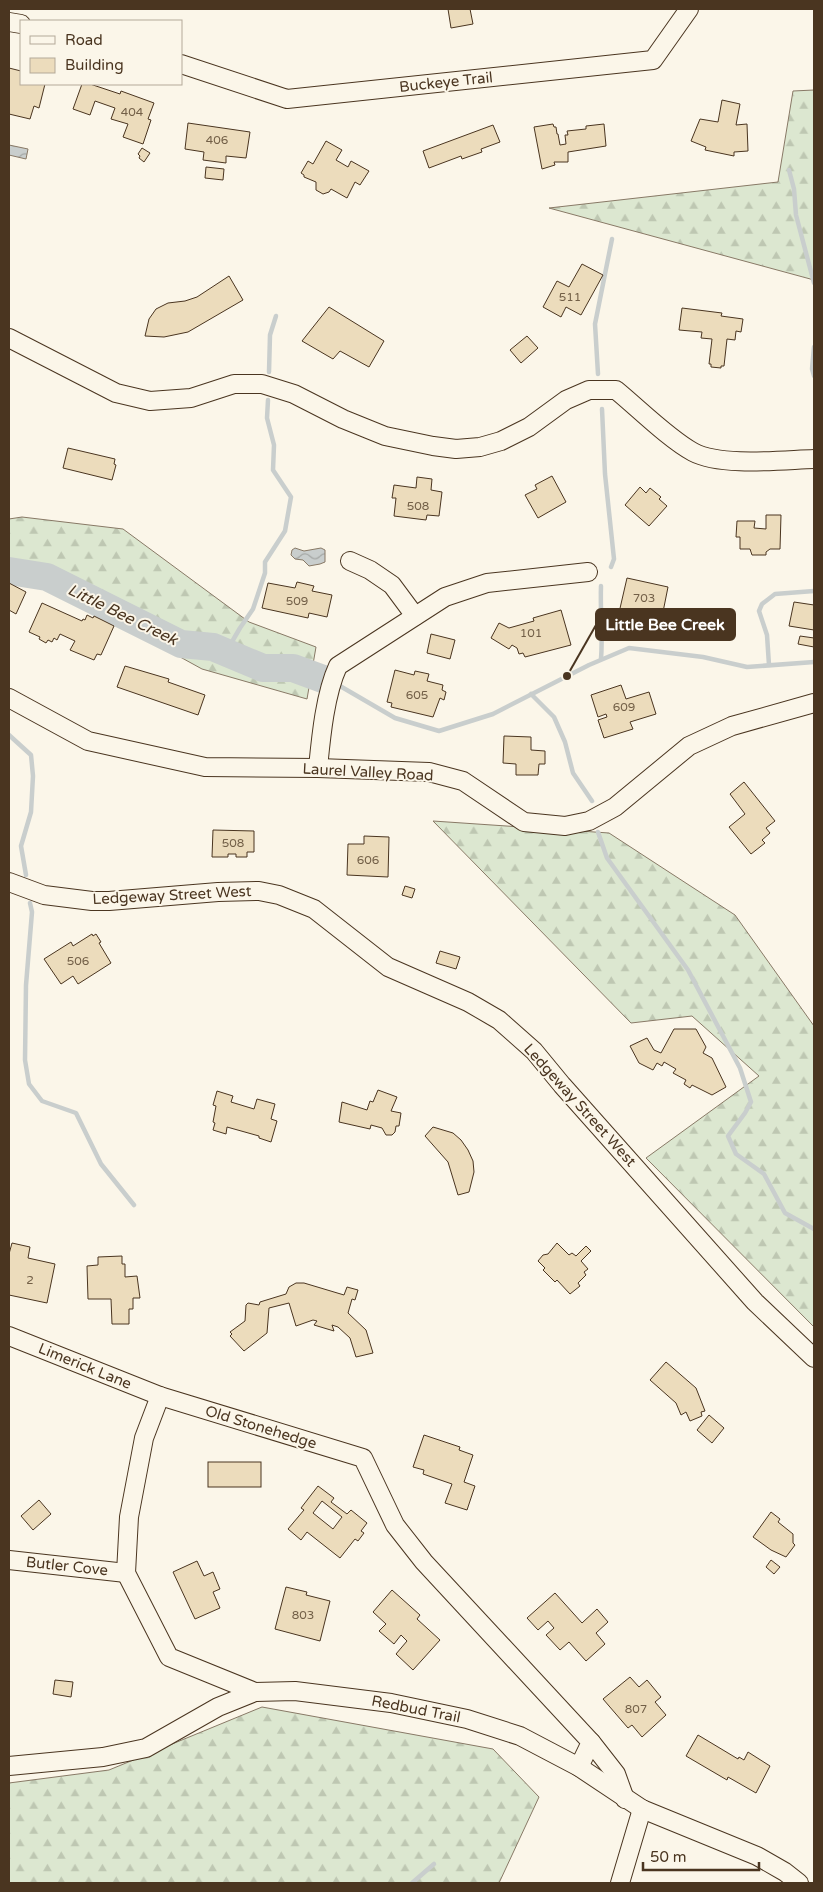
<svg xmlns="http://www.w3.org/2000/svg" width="823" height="1892" font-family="'Varela Round',sans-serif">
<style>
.forest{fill:url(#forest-firs);stroke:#887966}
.water{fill:url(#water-waves);stroke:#887966}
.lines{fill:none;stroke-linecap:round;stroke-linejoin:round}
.stream{stroke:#c9cecd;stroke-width:4.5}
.river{stroke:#c9cecd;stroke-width:28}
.building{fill:#ecdcbc;stroke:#4a3520;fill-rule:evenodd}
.minor-casing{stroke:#4a3520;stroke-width:20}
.minor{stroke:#fbf6e9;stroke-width:18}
.labels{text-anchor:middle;stroke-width:4;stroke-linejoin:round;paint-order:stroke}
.number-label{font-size:12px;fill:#725f47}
.street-label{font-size:15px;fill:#4a3520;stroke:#fbf6e9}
.water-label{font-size:16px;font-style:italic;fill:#4a3520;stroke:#fbf6e9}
.leader{fill:none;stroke:#4a3520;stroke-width:2}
.callout-dot{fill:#4a3520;stroke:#fbf6e9;stroke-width:2}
.callout{fill:#4a3520;stroke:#4a3520;stroke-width:2}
.callout-label{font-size:16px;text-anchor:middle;font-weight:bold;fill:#fff}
</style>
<defs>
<pattern id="forest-firs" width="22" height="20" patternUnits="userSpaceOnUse" patternTransform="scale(1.25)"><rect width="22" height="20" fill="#dce7d0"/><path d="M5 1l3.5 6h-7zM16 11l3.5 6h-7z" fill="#bec7b2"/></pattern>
<pattern id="water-waves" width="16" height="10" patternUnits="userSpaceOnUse" patternTransform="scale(1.25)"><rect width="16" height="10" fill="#c9cecd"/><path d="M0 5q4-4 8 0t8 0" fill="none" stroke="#a5a8a6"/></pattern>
</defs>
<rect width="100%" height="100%" fill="#fbf6e9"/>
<g class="forest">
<polygon points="814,90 814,280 549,208 778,182 793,91"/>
<polygon points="22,517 123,529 249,622 316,647 307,699 202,669 42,581 9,577 9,519"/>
<polygon points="433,821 609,833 735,915 814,1026 814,1327 646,1158 759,1076 692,1016 631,1023"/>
<polygon points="262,1707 493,1749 539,1797 499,1883 9,1883 9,1783 109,1770"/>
</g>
<g class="water">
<polygon points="9,145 28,149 26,159 9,155"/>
<polygon points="295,548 304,551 321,548 325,550 325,562 320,564 309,566 303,560 295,559 291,555 292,550"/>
</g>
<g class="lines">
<g class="stream">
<polyline points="789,170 794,189 796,215 814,283"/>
<polyline points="814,347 812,369 814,376"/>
<polyline points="269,372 270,335 276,316"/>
<polyline points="598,374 595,324 612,239"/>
<polyline points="602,409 605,474 614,559 611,567"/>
<path d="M601 586C600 611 603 635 601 659"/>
<polyline points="226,652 240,628 253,609 265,573 265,562 285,531 291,497 273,470 274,445 267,418 268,400"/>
<polyline points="769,665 767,635 759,611 762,604 775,594 814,591"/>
<polyline points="340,686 395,718 439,731 493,714 589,665 629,648 703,657 747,667 814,662"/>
<polyline points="531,694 554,717 565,742 573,773 592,801"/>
<polyline points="9,735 31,755 33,776 31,812 21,846 26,875"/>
<polyline points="598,832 607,858 688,970 740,1068 751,1102 745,1113 728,1136 736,1154 764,1174 785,1213 814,1229"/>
<polyline points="30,903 32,912 26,985 25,1060 29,1084 42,1101 76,1113 101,1164 134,1205"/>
<polyline points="412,1883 434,1864"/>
</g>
<polyline class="river" points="9,571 47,577 181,644 213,647 263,668 293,668 323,679"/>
</g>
<g class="building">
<polygon points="448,9 470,9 473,24 451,28"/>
<polygon points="9,68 21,71 21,84 45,84 39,108 34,106 30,119 9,114"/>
<polygon points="82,84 90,84 120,94 121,91 154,103 148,119 151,120 143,144 123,137 128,124 111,119 115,108 95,101 90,115 73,109"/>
<polygon points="722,100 740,104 736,125 747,124 748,151 734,152 734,156 705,150 706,147 691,141 700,119 718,122"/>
<polygon points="188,123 250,132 246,158 226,156 226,163 203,160 204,152 185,149"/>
<polygon points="553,124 554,127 556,127 557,134 558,134 560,145 566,144 565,135 568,135 567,131 586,129 586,126 604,124 606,146 568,152 568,162 554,162 555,165 542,169 534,127"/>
<polygon points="493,125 500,142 481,149 482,152 462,159 461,156 429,168 423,151"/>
<polygon points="326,141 342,150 336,160 348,167 351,161 369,171 360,185 355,182 347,198 331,189 329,192 323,194 316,190 316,182 304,177 304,175 301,173 308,161 313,164"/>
<polygon points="142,148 150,153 144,162 139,158 140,156 138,154"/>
<polygon points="206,167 224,169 223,180 205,178"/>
<polygon points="582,264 603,275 581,315 566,307 561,317 543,307 557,281 569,287"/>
<polygon points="229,276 243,300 188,332 164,337 145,336 149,319 156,309 168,303 185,301 197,297"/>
<polygon points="329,307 384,341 369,367 340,351 333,359 302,341"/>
<polygon points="682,308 722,313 721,316 743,319 741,332 736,331 735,340 727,339 724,366 721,366 721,368 711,367 711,364 709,364 712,339 701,338 702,332 679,330"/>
<polygon points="527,336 538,348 521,363 510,350"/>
<polygon points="68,448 115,459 114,464 116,465 112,480 63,468"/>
<polygon points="552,476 566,502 538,518 525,495 537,489 535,485"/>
<polygon points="417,477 432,479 431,490 442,492 439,516 427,515 426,520 394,516 396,498 392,498 394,485 416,488"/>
<polygon points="640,487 646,493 650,488 661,497 659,499 667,506 649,526 625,505"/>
<polygon points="766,515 781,515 780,549 770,549 766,552 766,555 752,555 750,549 740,549 740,537 736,537 737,521 755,521 754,528 766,529"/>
<polygon points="627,578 668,587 663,612 645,609 644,616 636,615 634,621 618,617"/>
<polygon points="297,582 314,586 312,591 332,595 327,617 309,613 308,618 262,608 268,583 295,588"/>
<polygon points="9,583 26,592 16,614 9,610"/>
<polygon points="794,602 814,605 814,630 789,626"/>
<polygon points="42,603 82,621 83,619 85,620 87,615 93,618 94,616 114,626 101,655 97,654 94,660 70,650 75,641 60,634 57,640 54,638 52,642 48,640 46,643 39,639 40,637 29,632"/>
<polygon points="561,610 571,645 525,657 523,653 519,654 517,648 512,645 509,649 491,638 499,623 509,628 534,621 533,618"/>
<polygon points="431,634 455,640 450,659 427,653"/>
<polygon points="800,636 814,638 814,647 798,644"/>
<polygon points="125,666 169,679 168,682 205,695 198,715 117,687"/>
<polygon points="395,670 414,675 415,671 429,674 427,681 443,685 442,690 446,692 444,700 440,698 433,717 391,707 392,703 387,702"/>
<polygon points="621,685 626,699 649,692 656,714 630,722 633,729 604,738 598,720 607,717 606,714 598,717 591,695"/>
<polygon points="504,736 531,737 531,750 545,751 545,764 539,764 538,775 516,775 516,764 503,763"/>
<polygon points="744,782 775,821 766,828 770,833 762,840 765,843 751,854 729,827 745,814 730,794"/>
<polygon points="213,830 254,831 254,852 247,852 247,857 236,857 236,854 228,854 228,857 212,857"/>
<polygon points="364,836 389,837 388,877 347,875 348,844 364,844"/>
<polygon points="405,886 415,889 412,898 402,895"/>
<polygon points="92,934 93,936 96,934 101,942 99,943 111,963 78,984 73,976 61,984 44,959 71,942 73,946"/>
<polygon points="440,951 460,957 456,969 436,963"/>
<polygon points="674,1029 696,1029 706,1047 703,1053 712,1058 726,1087 712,1095 692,1085 690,1088 684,1084 686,1080 673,1073 676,1069 664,1062 662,1066 657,1063 653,1070 639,1063 630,1046 647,1038 654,1050 661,1053"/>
<polygon points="378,1090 397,1097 391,1111 401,1113 399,1126 396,1126 395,1132 392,1135 386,1135 382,1128 371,1125 370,1129 339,1122 342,1102 367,1110 370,1101 373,1102"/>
<polygon points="217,1091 233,1096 231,1102 254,1109 257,1099 275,1104 271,1119 277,1121 271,1142 259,1138 259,1136 227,1127 226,1134 213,1130 215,1123 213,1122 216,1106 213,1105"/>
<polygon points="433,1127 453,1133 461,1140 468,1150 473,1161 474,1172 469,1192 458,1195 448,1162 425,1136"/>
<polygon points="12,1243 30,1247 28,1258 55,1264 47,1303 9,1295 9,1254"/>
<polygon points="557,1243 569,1255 572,1253 576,1256 586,1246 591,1251 581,1261 588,1269 584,1272 586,1275 578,1283 580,1286 570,1294 557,1280 555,1282 543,1270 545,1268 538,1261 543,1255 548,1254"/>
<polygon points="122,1256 122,1264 125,1264 125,1277 137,1276 140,1298 133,1298 133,1309 129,1309 129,1324 112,1324 111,1299 88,1299 87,1266 98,1265 98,1257"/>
<polygon points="296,1283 304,1283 344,1295 347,1287 358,1290 355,1300 352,1299 348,1313 366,1330 373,1353 356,1357 350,1338 338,1327 332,1325 334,1331 314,1325 317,1321 313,1320 296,1326 289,1303 269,1308 267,1333 244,1351 230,1336 232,1334 230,1332 245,1321 246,1305 248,1303 259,1305 260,1302 286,1294 289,1287"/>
<polygon points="666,1362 696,1388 705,1411 701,1412 702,1416 690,1421 686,1412 681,1415 676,1403 650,1380"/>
<polygon points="709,1415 724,1428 712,1443 697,1430"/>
<polygon points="424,1435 460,1447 459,1450 473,1455 464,1482 475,1486 467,1510 445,1503 452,1484 423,1474 424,1470 413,1467"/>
<rect x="208" y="1462" width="53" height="25"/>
<path d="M318 1486 334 1498 331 1502 347 1514 351 1510 367 1523 361 1531 364 1533 358 1541 355 1539 340 1558 307 1532 301 1540 288 1529 304 1510 301 1508ZM322 1501 342 1517 333 1529 313 1513Z"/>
<polygon points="39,1500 51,1514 33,1530 21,1516"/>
<polygon points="771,1512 780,1519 778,1522 793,1534 793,1543 795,1545 786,1557 771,1550 753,1537"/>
<polygon points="771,1560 780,1567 774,1574 766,1567"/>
<polygon points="197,1561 204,1576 213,1572 220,1589 213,1592 220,1608 195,1619 173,1572"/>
<polygon points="286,1587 307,1592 306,1595 330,1601 320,1641 275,1629"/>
<polygon points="392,1590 420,1615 417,1619 440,1640 413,1670 396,1654 407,1641 401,1635 394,1644 379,1631 386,1624 373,1612"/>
<polygon points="555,1593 582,1623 597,1609 608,1622 596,1633 605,1644 586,1661 569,1642 560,1650 546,1635 554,1628 548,1621 538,1630 527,1618"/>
<polygon points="630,1677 639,1687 647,1680 661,1697 655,1702 666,1715 642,1737 632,1725 628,1728 603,1699"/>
<polygon points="55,1680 73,1682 71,1697 53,1694"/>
<polygon points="698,1735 738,1759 739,1757 744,1760 748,1752 770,1766 756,1793 728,1777 727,1780 686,1756"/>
</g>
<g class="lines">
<defs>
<g id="minor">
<polyline points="9,22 21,24"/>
<polyline points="181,64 287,99 653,60 689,9"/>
<path d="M9 338 116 393 150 401 191 398 234 384H262L294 394 343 419 385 436 433 446 456 449 480 447 501 441 529 427 566 400 589 390H616C638 408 669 439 693 452 721 467 782 460 814 459"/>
<polyline points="350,561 370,570 392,585 415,616"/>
<polyline points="9,698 88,741 205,767 318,768 429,772 463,781 524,822 565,826 589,821 615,807 689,746 732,726 814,703"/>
<path d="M318 768C321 737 325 694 338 666L445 597 487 583 588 572"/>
<polyline points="9,882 44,895 92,901 109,901 218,892 259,891 279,895 314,909 388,967 468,1002 499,1020 534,1051 562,1085 755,1302 814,1358"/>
<polyline points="9,1336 160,1396 363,1458 395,1525 424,1562 591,1742 579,1767"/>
<polyline points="160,1396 144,1438 129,1517 126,1573 169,1657 255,1692"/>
<polyline points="9,1560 126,1573"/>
<polyline points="591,1742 616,1774 625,1799"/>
<polyline points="9,1766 103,1757 146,1748 218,1707 255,1692 295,1691 391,1703 467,1719 520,1736 579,1767 642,1809 757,1856 785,1872 799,1883"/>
<polyline points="620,1883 642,1809"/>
</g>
</defs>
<use href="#minor" class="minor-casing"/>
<use href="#minor" class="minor"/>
</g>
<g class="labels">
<g class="number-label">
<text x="132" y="116">404</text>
<text x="217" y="144">406</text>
<text x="570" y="301">511</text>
<text x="418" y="510">508</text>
<text x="644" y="602">703</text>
<text x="297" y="605">509</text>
<text x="531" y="637">101</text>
<text x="417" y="699">605</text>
<text x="624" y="711">609</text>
<text x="233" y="847">508</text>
<text x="368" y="864">606</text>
<text x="78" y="965">506</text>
<text x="30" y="1284">2</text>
<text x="303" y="1619">803</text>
<text x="636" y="1713">807</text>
</g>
<g class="street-label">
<text transform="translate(446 82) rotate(-6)" y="5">Buckeye Trail</text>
<text transform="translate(368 772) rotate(3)" y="5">Laurel Valley Road</text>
<text transform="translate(172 895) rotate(-3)" y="5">Ledgeway Street West</text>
<text transform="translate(580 1105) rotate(48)" y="5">Ledgeway Street West</text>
<text transform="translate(85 1366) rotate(22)" y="5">Limerick Lane</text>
<text transform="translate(261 1427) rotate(17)" y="5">Old Stonehedge</text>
<text transform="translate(67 1566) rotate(6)" y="5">Butler Cove</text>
<text transform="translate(416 1709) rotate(11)" y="5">Redbud Trail</text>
</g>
<g class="water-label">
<text transform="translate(123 614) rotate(26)" y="6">Little Bee Creek</text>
</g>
</g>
<path class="leader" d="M567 676L596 625"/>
<circle class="callout-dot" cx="567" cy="676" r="5"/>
<rect class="callout" x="596" y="609" width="139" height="31" rx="5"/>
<g class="callout-label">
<text x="665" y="630">Little Bee Creek</text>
</g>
<rect width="823" height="1892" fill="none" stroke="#4a3520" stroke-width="20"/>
<rect x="20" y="20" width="162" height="65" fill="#fbf6e9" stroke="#b4a999"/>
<rect x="30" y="36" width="25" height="8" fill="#fbf6e9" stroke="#b4a999"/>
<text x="65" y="45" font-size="15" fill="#4a3520">Road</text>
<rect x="30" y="58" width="25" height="15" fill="#ecdcbc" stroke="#b4a999"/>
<text x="65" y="70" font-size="15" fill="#4a3520">Building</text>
<path d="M643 1862v8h116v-8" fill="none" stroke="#4a3520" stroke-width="2.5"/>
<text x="650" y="1862" font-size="15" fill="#4a3520" stroke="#fbf6e9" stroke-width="4" paint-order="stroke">50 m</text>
</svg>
